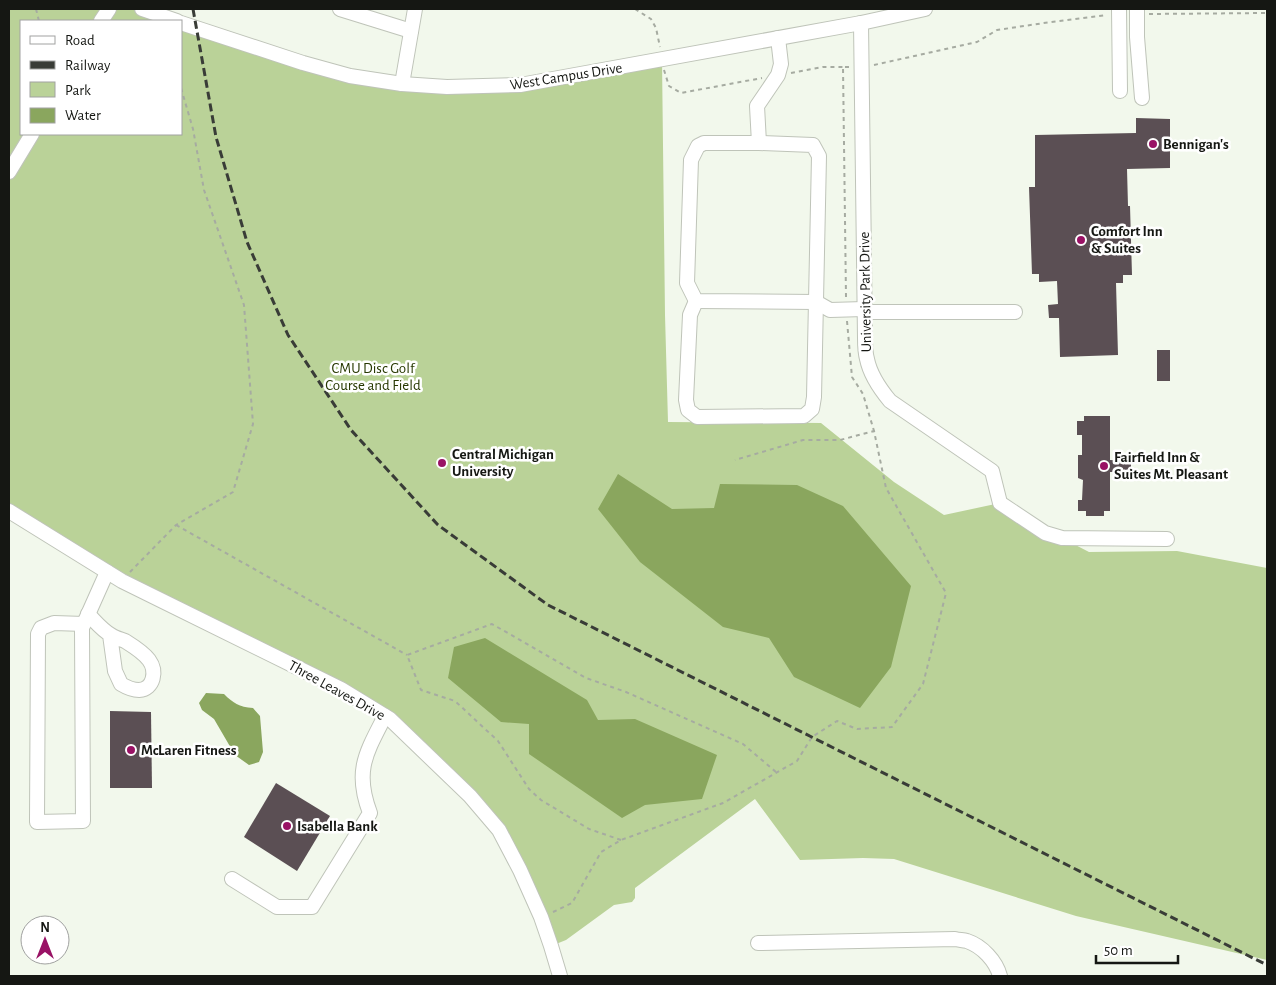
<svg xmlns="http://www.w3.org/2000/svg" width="1276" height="985" font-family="'Alegreya Sans',sans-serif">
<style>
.green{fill:#bad298}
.water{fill:#8aa65e}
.building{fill:#5b4f54}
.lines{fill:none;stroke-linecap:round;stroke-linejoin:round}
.minor-casing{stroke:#bfc4b9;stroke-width:16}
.path{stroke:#a6aba1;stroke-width:2;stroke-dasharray:4 4;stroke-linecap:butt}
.minor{stroke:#fff;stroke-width:14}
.rail{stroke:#393c37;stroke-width:3;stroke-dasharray:8 4;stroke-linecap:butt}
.poi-dot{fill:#991265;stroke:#fff;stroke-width:2}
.labels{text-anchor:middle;stroke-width:5;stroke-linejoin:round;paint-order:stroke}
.street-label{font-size:15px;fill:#151713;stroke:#fff}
.poi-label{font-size:15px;font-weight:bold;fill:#151713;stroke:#fff;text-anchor:start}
.park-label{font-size:15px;fill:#273801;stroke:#fff}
</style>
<rect width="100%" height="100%" fill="#f2f8ec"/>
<polygon class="green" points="9,9 136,9 176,21 21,21 21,134 181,134 181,23 402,84 508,86 662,60 665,315 668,422 821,423 894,482 944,515 1000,503 1062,538 1089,552 1177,551 1267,568 1267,960 1076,916 894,859 863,858 800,860 755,799 635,888 635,898 632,902 614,905 566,940 551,946 499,830 390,719 122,581 9,511"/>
<g class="water">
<polygon points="618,474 672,509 714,508 720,484 797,485 843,506 911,586 891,667 860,708 794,677 769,638 723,627 640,562 598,509"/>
<polygon points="485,638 587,700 598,720 635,719 717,755 702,799 645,805 622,818 529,754 529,724 501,722 448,678 454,647"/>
<path d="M206 693 224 694C233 703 239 707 253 708L260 716 263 752 259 762 249 765 235 755 214 719 202 710 199 703Z"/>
</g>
<g class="building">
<polygon points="1136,118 1170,119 1170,168 1127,169 1128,206 1130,206 1132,275 1123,275 1123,283 1116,283 1118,355 1060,357 1059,318 1049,318 1048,305 1058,304 1057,281 1039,282 1039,274 1032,274 1029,187 1035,187 1035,135 1136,133"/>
<rect x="1157" y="350" width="13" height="31"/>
<polygon points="1084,416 1110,416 1110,460 1131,461 1131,472 1110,472 1110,511 1104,511 1104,516 1086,516 1086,511 1078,511 1078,500 1082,500 1083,480 1078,478 1078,455 1082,455 1082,435 1077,435 1077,421 1084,421"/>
<polygon points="110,711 151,712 152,788 110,788"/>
<polygon points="276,783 330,816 297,871 244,837"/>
</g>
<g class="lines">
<defs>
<g id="minor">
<polyline points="142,9 177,21"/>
<polyline points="340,9 411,31"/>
<polyline points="1119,9 1120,91"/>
<polyline points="1137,9 1137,37 1142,98"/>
<polyline points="101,21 109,9"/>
<polyline points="181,23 303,63 350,76 402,84 447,87 520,85 861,23 925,9"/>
<path d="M861 23 865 338C865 345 865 352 867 359 870 374 880 389 890 401L992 471 1000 503 1045 533 1062 538 1167 539"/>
<polyline points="778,38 781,64 778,75 757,106 759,143 704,143 698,146 691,160 687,283 696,301 816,302 830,310 864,309"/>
<polyline points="402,84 415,9"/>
<polyline points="9,172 32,134"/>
<polyline points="696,301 690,315 686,400 688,410 697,417 804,416 812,409 814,397 819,156 813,145 759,143"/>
<polyline points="864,312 1015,312"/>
<polyline points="9,511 122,581 341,689 390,719 470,796 499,830 520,870 541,917 551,946 560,976"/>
<path d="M88 614C95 621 102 630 111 635 115 638 120 639 125 641 133 646 143 652 149 660 157 671 154 689 139 690 132 690 126 687 121 684L115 671 110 635"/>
<polyline points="84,624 54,623 41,628 38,634 37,822 83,821 82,628 107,572"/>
<path d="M232 879 277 907H312L370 813C354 771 366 753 385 716"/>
<path d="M758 943 955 939C959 940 963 940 967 941 982 946 996 961 1000 976"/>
</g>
</defs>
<use href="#minor" class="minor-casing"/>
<g class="path">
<polyline points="36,9 39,21"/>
<polyline points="635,9 651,19 656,28 660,47"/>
<polyline points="1149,14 1267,13"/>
<polyline points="874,65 977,42 997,30 1051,22 1107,15"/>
<polyline points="664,70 669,86 681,93 762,78"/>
<polyline points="791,73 823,67 843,67"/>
<polyline points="846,297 843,67 849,67"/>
<polyline points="847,321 852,377 863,394 874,431"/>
<polyline points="176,525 407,655"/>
<polyline points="130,572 176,525 233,492 253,424 244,305 204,190 193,129 181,88"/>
<polyline points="621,840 589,829 541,800 529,789 498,741 455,701 421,690 407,655 492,624 586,678 626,692 743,744 776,772"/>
<polyline points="553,912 572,903 601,852 621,840 723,803 797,761 812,737 837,721 857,729 892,727 923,684 946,593 886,488 874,431 840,440 803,440 735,460"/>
</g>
<use href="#minor" class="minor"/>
<polyline class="rail" points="193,9 216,137 247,242 288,335 351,430 438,525 548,605 1267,965"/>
</g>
<g class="poi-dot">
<circle cx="1153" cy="144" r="5"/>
<circle cx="1081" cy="240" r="5"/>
<circle cx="442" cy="463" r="5"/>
<circle cx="1104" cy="466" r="5"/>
<circle cx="131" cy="750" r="5"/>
<circle cx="287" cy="826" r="5"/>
</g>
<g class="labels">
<g class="street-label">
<text transform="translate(566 76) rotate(-9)" y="5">West Campus Drive</text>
<text transform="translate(865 292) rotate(-91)" y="5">University Park Drive</text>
<text transform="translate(337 690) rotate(29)" y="5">Three Leaves Drive</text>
</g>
<g class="poi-label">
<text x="1163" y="149">Bennigan's</text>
<text x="1091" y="236">Comfort Inn<tspan x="1091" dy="17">&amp; Suites</tspan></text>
<text x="452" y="459">Central Michigan<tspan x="452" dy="17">University</tspan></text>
<text x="1114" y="462">Fairfield Inn &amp;<tspan x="1114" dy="17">Suites Mt. Pleasant</tspan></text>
<text x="141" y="755">McLaren Fitness</text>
<text x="297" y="831">Isabella Bank</text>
</g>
<g class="park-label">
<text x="373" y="373">CMU Disc Golf<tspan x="373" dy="17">Course and Field</tspan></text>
</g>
</g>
<rect width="1276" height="985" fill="none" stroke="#151713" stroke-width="20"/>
<rect x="20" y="20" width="162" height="115" fill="#ffffff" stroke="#a1a2a1"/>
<rect x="30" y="36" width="25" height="8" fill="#ffffff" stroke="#a1a2a1"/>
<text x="65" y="45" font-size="15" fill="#151713">Road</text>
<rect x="30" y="61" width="25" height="8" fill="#393c37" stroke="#a1a2a1"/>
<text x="65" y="70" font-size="15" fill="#151713">Railway</text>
<rect x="30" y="82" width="25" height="15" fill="#bad298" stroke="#a1a2a1"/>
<text x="65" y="95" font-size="15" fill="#151713">Park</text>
<rect x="30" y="108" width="25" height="15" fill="#8aa65e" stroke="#a1a2a1"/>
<text x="65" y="120" font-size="15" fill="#151713">Water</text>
<g transform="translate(45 940)"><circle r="24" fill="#ffffff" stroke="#a1a2a1"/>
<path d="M0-4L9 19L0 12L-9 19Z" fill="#991265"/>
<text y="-8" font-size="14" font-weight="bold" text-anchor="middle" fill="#151713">N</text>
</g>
<path d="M1096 955v8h82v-8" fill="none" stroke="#151713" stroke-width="2.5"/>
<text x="1104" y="955" font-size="15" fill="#151713" stroke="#ffffff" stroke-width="4" paint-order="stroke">50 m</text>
</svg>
